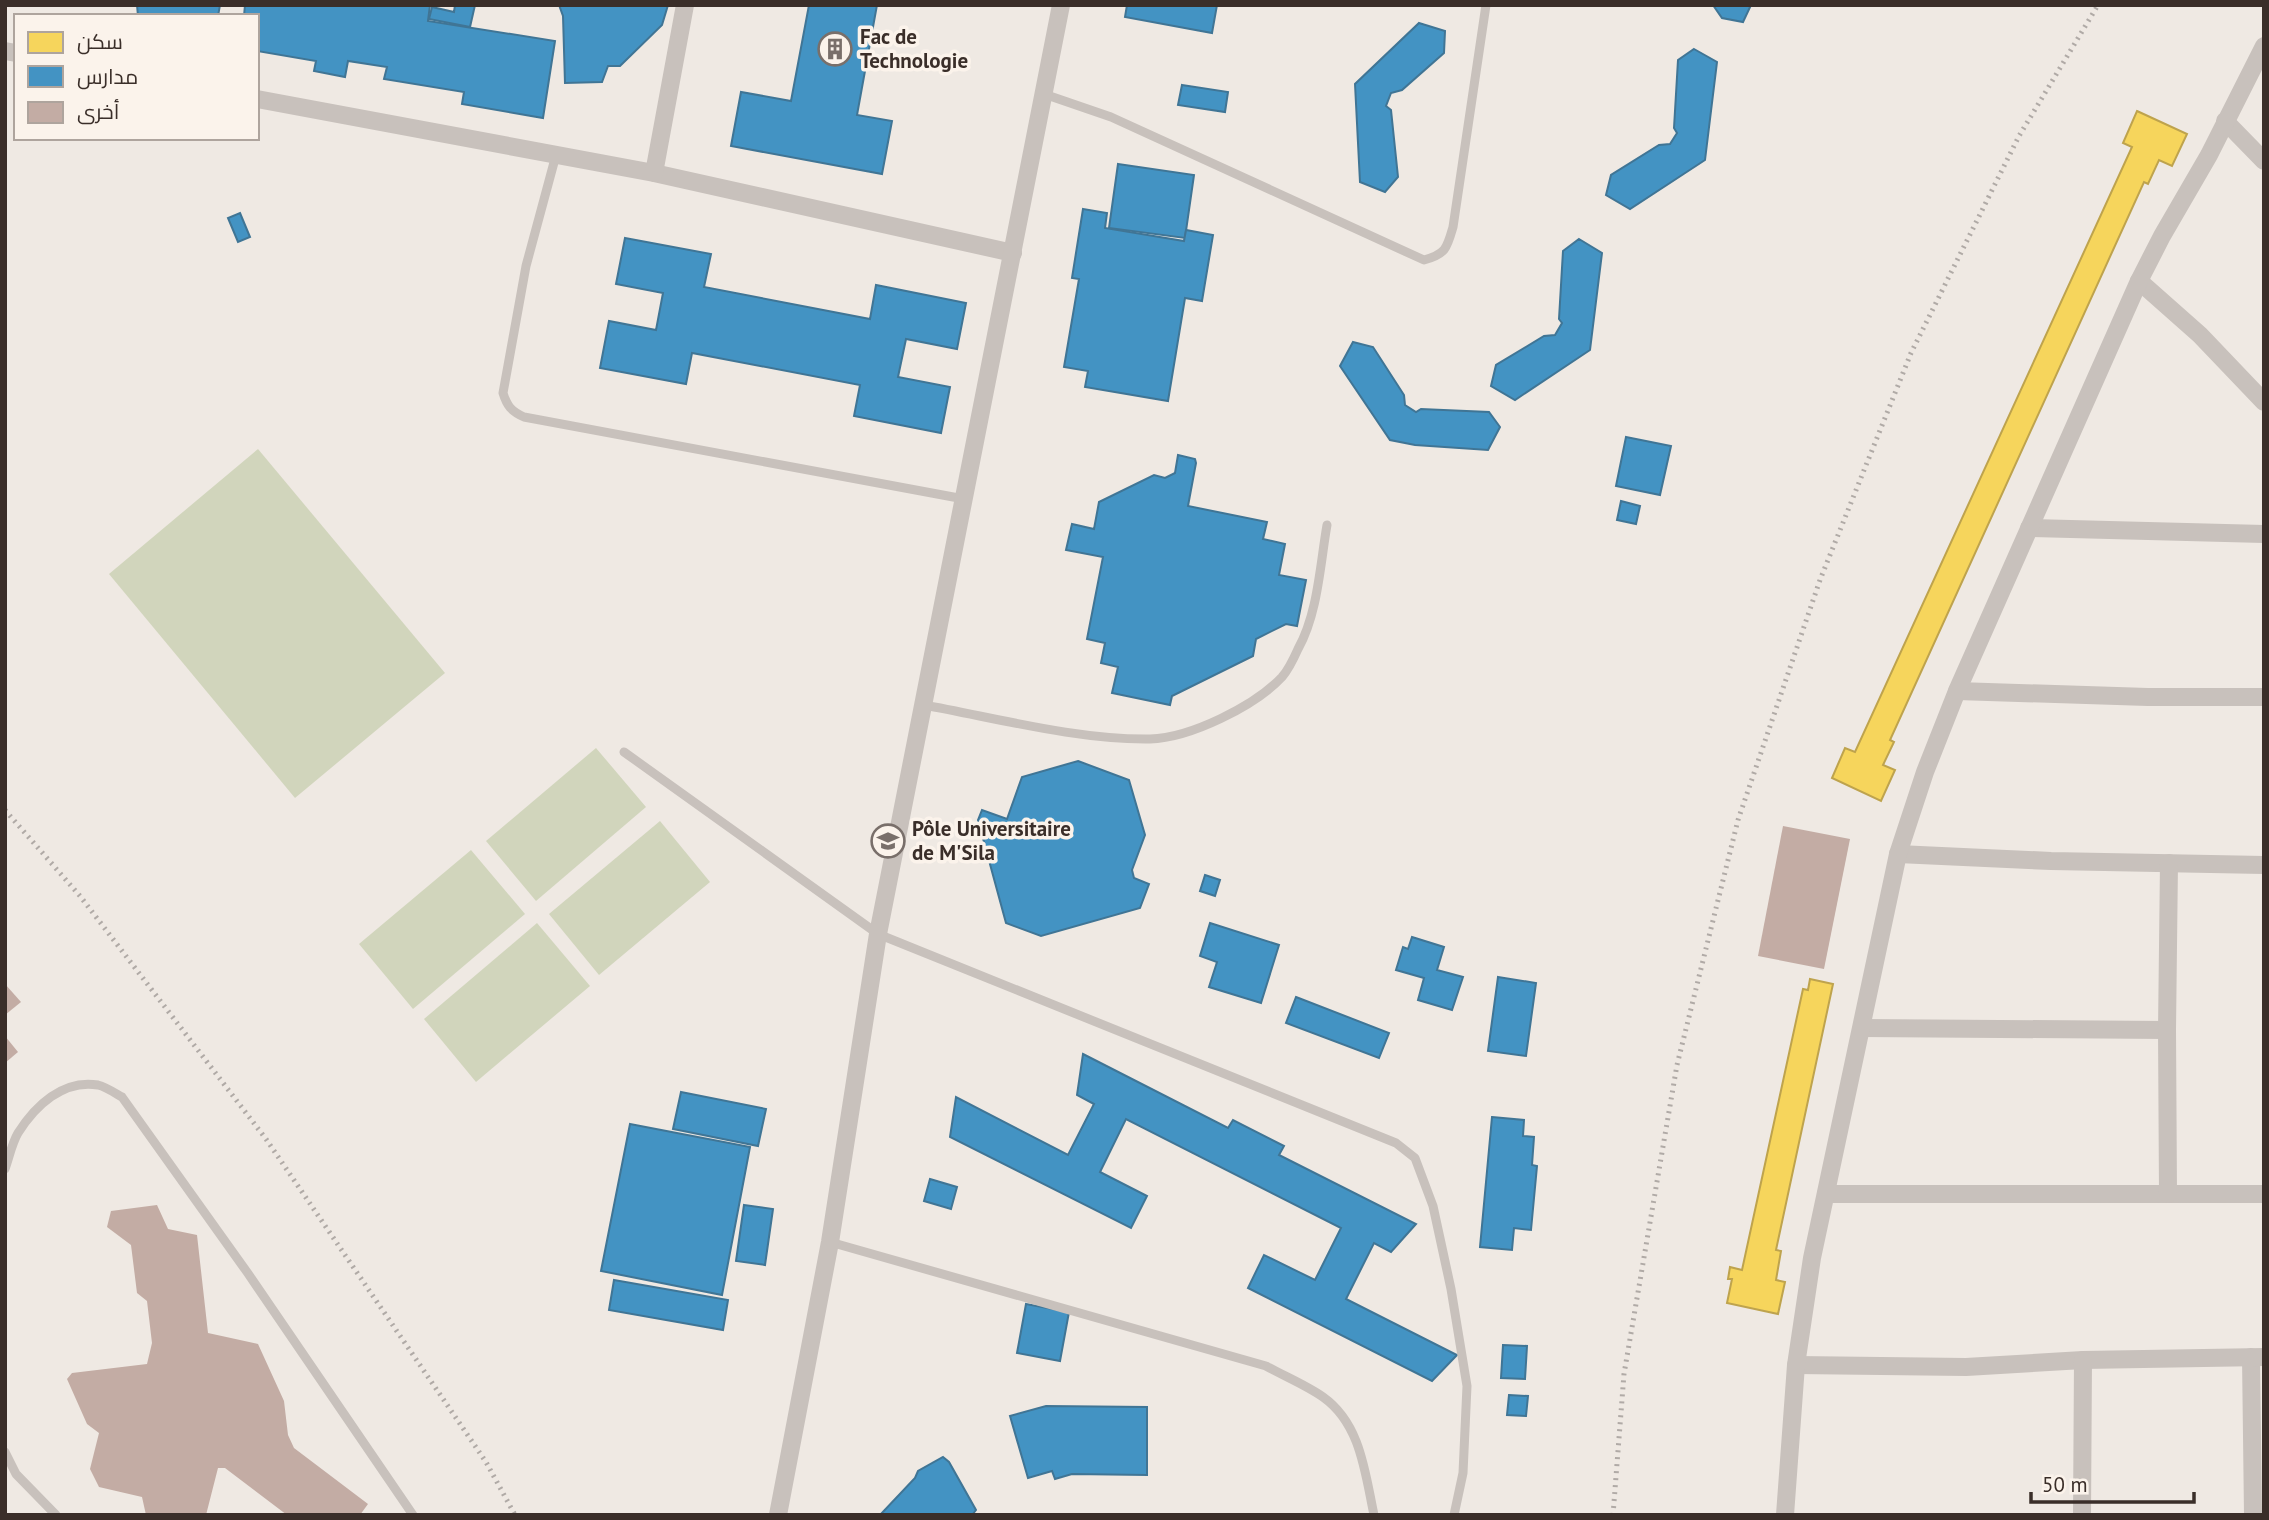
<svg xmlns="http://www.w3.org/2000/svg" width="2269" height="1520" font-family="'PT Sans',Cairo,sans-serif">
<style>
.green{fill:#d1d5bc}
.homes{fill:#f6d55c;stroke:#bea34d;stroke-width:2}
.schools{fill:#4393c3;stroke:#407595;stroke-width:2}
.building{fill:#c3aca4}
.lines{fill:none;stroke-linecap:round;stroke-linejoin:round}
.service{stroke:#c8c1bc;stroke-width:9}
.minor{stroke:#c8c1bc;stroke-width:18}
.rail{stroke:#b0aaa6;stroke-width:5;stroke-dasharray:2 5;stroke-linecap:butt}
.labels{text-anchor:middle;stroke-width:7;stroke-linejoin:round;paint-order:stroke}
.poi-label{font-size:21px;font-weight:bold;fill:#3a2e29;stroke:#fbf3eb;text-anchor:start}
</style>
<rect width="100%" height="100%" fill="#efe9e3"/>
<g class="green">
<polygon points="258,449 445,673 295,798 109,574"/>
<polygon points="596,748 646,807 536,901 486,841"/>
<polygon points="660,821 710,882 599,975 549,914"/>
<polygon points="471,850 525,914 413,1009 359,944"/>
<polygon points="537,923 590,986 476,1082 424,1019"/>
</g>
<g class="homes">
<polygon points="2137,111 2187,134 2172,166 2159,160 2148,184 2144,182 1890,740 1894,742 1883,765 1895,770 1881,801 1832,778 1845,748 1855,752 2132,147 2123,143"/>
<polygon points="1810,979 1833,984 1776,1250 1781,1251 1776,1280 1785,1282 1778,1314 1727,1303 1732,1279 1728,1279 1730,1267 1742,1270 1803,989 1808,990"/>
</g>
<g class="schools">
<polygon points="137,5 220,5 218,16 138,16"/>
<polygon points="245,5 430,5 428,21 555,41 543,118 462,104 464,92 384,79 387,67 348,61 345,77 314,71 316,61 257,51 257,16 244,16"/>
<polygon points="455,5 475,5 470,27 429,19 432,7 454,12"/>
<polygon points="559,5 668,5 662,25 620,66 608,66 602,82 565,83 563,16"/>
<polygon points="809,5 877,5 857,115 892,121 882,174 731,146 741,92 791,101"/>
<polygon points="1127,5 1217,5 1212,33 1125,17"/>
<polygon points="1713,5 1751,5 1743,22 1722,18"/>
<polygon points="1419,23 1445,31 1444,53 1402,90 1391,93 1386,106 1391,110 1398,177 1385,192 1360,182 1355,84"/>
<polygon points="1694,49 1717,62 1705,160 1630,209 1606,195 1611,175 1659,145 1670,144 1677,133 1674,128 1678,60"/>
<polygon points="1182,85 1228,92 1225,112 1178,105"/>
<polygon points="1118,164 1194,175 1185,238 1109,228"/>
<polygon points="1083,209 1107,213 1105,228 1184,241 1186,230 1213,235 1202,301 1185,298 1168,401 1085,387 1088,371 1064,367 1079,279 1072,278"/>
<polygon points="240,213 250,237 238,242 228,218"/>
<polygon points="625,238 711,254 704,287 870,319 876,285 966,303 957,349 906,339 898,377 950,387 941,433 854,416 860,385 692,353 686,384 600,368 609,321 656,330 663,293 616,284"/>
<polygon points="1579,239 1602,253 1590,350 1515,400 1491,386 1496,365 1544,336 1555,335 1562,323 1559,319 1563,251"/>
<polygon points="1353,342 1373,347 1404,395 1405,405 1416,412 1421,409 1489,412 1500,427 1488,450 1415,445 1390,440 1340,366"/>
<polygon points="1626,437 1671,446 1660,495 1616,486"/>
<polygon points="1178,455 1195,459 1196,463 1188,506 1267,522 1263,539 1285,544 1279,575 1306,580 1297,626 1286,624 1256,639 1253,656 1172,696 1170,705 1112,693 1118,667 1101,663 1105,643 1087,639 1103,557 1066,550 1072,524 1094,529 1099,502 1154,475 1165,478 1175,473"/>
<polygon points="1621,501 1640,506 1636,524 1617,520"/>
<polygon points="1078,761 1129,780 1145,835 1132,870 1134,878 1149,884 1140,908 1041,936 1006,923 978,820 982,810 1007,819 1022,777"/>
<polygon points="1205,875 1220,880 1215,896 1200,891"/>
<polygon points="1210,923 1279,945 1261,1003 1209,987 1217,962 1200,956"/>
<polygon points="1412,937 1444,947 1437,970 1463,977 1452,1010 1418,1000 1424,978 1396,970 1403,947 1408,949"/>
<polygon points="1498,977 1536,983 1526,1056 1488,1051"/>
<polygon points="1296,997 1389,1033 1379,1058 1286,1023"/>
<polygon points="1083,1054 1228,1128 1233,1120 1284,1146 1279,1155 1416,1224 1391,1252 1374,1243 1346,1299 1457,1355 1432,1381 1248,1288 1264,1255 1315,1280 1341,1228 1126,1119 1100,1172 1147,1196 1131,1228 950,1137 956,1097 1068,1155 1094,1104 1077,1095"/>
<polygon points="681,1092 766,1109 758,1146 673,1129"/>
<polygon points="1492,1117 1524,1120 1523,1136 1534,1137 1532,1165 1537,1166 1531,1230 1514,1228 1512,1250 1480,1247"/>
<polygon points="630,1124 750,1147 722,1295 601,1271"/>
<polygon points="930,1179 957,1187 951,1209 924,1201"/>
<polygon points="744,1205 773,1209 765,1265 736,1261"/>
<polygon points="614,1280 728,1300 723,1330 609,1310"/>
<polygon points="1026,1304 1069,1312 1060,1361 1017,1353"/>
<polygon points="1503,1345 1527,1346 1525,1379 1501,1378"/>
<polygon points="1509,1395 1528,1396 1526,1416 1507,1415"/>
<polygon points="1046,1406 1147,1407 1147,1475 1072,1474 1055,1479 1052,1471 1028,1478 1010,1416"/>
<polygon points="943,1457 949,1462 976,1510 972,1515 880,1515 915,1478 918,1471"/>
</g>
<g class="building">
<polygon points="1783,826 1850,839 1824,969 1758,956"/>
<polygon points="5,984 21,1002 5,1015"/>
<polygon points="5,1036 18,1052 5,1063"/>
<polygon points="157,1205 168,1229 197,1235 208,1333 258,1344 284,1401 288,1435 294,1448 368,1504 360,1515 287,1515 225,1468 218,1468 206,1515 146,1515 142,1497 99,1487 90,1469 99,1433 87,1424 67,1379 72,1373 147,1364 152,1343 147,1301 137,1293 131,1245 107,1227 111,1211"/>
</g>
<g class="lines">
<g class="service">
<path d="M1044 94 1111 117 1424 260C1446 254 1447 248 1453 227L1486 5"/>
<path d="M556 155 526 266 503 393C507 406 511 411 524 417L964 499"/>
<path d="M924 705C996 718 1077 740 1150 739 1190 738 1255 706 1282 677 1289 669 1294 658 1298 649 1318 613 1320 565 1327 525"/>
<polyline points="624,752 878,934 1396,1143 1415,1158 1433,1206 1451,1289 1467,1386 1463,1473 1454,1515"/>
<path d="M5 1169C9 1158 12 1143 18 1133 35 1106 63 1079 98 1085 106 1087 115 1093 122 1097L247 1272 413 1515"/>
<path d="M830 1242 1266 1366C1284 1376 1306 1385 1323 1397 1361 1424 1365 1473 1374 1515"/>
<polyline points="5,1452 16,1474 56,1515"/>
</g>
<g class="minor">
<polyline points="5,51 16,53"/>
<polyline points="257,99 654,173 1013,253"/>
<polyline points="2225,121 2264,161"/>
<polyline points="654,173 685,5"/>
<polyline points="2139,281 2200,335 2264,402"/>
<polyline points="2029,528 2264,534"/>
<polyline points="1957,691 2148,697 2264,697"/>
<polyline points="1898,854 2051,861 2264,865"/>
<polyline points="1862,1028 2167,1030"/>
<polyline points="1826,1194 2264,1194"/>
<polyline points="2168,1194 2167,1030 2169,863"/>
<polyline points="2251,1357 2253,1515"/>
<polyline points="1796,1365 1966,1367 2083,1360 2264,1357"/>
<polyline points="778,1515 830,1242 878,934 1061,5"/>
<polyline points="1785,1515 1796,1365 1812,1258 1898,854 1925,772 1957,691 2139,281 2162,236 2209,155 2264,46"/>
<polyline points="2082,1515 2083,1360"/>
</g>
<g class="rail">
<polyline points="5,810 80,896 266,1139 486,1462 515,1515"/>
<polyline points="1613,1515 1624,1374 1677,1065 1738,820 1820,580 1911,353 2019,136 2098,5"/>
</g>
</g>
<defs>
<symbol id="building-ring" viewBox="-11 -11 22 22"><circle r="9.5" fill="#fbf3eb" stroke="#796f6a" stroke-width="1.5"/><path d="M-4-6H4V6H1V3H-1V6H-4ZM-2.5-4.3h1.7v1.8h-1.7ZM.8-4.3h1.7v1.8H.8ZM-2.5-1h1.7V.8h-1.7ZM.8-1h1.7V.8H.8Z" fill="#796f6a"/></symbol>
<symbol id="university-ring" viewBox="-11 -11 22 22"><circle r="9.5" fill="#fbf3eb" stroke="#796f6a" stroke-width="1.5"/><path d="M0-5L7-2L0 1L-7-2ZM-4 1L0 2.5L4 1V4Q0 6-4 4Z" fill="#796f6a"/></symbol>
</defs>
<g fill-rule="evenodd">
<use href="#building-ring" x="816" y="30" width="38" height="38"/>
<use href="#university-ring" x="869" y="822" width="38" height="38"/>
</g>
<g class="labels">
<g class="poi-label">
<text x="860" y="44">Fac de<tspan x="860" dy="24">Technologie</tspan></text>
<text x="912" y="836">Pôle Universitaire<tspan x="912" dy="24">de M'Sila</tspan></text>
</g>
</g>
<rect width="2269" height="1520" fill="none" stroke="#3a2e29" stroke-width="14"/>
<rect x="14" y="14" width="245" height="126" fill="#fbf3eb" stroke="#aea49d" stroke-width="2"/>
<rect x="28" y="32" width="35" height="21" fill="#f6d55c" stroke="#aea49d" stroke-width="2"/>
<text x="77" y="49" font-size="21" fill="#3a2e29">سكن</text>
<rect x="28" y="66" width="35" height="21" fill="#4393c3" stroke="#aea49d" stroke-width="2"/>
<text x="77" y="84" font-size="21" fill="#3a2e29">مدارس</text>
<rect x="28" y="102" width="35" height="21" fill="#c3aca4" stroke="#aea49d" stroke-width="2"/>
<text x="77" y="119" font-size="21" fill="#3a2e29">أخرى</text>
<path d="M2031 1492v10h163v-10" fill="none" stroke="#3a2e29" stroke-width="3.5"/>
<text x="2042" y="1492" font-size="21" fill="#3a2e29" stroke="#fbf3eb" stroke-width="5" paint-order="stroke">50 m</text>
</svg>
